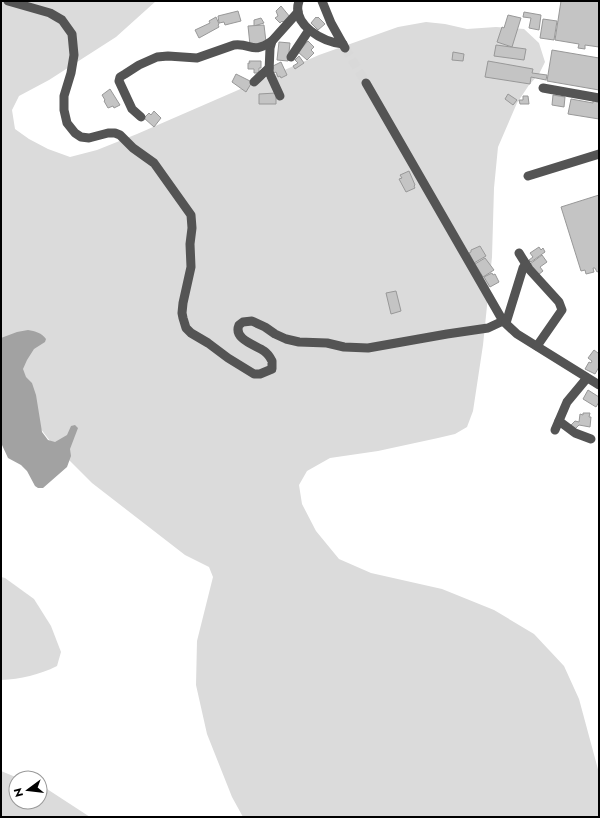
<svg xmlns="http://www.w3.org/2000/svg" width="600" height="818" font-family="Jost,sans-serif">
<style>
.green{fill:#dbdbdb}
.water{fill:#a2a2a2}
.building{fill:#c4c4c4;stroke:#989898}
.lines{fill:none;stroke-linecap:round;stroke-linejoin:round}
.minor-tunnel{stroke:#d9d9d9;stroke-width:9;stroke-dasharray:9 4.5;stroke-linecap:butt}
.minor{stroke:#545454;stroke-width:9}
</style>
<rect width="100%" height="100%" fill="#fff"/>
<g class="green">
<polygon points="1,1 156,1 116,37 49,80 19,96 12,110 15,129 29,139 48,149 70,157 97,150 137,134 319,55 398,27 426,22 445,24 467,29 496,27 524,29 539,43 545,62 539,74 529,85 517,103 498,147 494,188 492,257 483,345 473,411 467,427 455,434 438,438 378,451 330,458 307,471 299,485 302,504 316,531 339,559 371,573 442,589 494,610 534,634 564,666 579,699 599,773 599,817 243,817 232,797 207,734 196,685 197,641 213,577 209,567 185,555 92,483 50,441 1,377"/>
<path d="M1 577 5 578 34 599 51 626 61 652 57 666C39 675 21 679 1 680Z"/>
<polygon points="1,771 18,778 16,778 16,802 40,802 40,786 47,789 90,817 1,817"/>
</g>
<path class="water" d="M28 330C35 331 42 333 46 339L45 342 34 349 27 360 23 369 26 377 32 383 36 395 42 432 48 440 55 442 67 435 71 426 75 425 78 428 70 449 71 456 67 467 43 488H38L35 486 27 471 21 465 8 458 2 445 1 434V338L17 332Z"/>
<g class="building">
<polygon points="561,1 599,1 599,47 585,45 585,49 578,48 579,44 555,40"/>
<polygon points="281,6 290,17 283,22 282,21 280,23 275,18 278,16 276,11"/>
<polygon points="238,11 241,21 225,25 224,22 219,23 218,16"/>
<polygon points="524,12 541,15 539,30 529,28 531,18 523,17"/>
<polygon points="508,15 521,18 512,47 497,42 502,27 504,28"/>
<polygon points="216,17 219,24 218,25 219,27 199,38 195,30 210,23 209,21"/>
<polygon points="316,17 317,18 318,17 325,24 318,30 311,23"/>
<polygon points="261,18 264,23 254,26 254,20"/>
<polygon points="543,19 557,21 554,40 540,38"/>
<polygon points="264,25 266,42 250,45 248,26"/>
<polygon points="308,41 314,47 311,50 314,53 307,60 298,52"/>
<polygon points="279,42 290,43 288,61 277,60"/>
<polygon points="496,45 526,49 524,60 494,56"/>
<polygon points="552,50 599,58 599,90 547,81"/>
<polygon points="453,52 464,54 463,61 452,60"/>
<polygon points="299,56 304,63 295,69 293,66 298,63 295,60"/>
<polygon points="249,61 261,61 261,68 259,68 259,73 254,73 254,69 248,69 248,63 250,63"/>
<polygon points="488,61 533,69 532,73 547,75 546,80 531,77 530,84 485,77"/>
<polygon points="281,62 287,75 281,78 280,76 278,77 276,72 274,73 271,67"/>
<polygon points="236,74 252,82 246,92 232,82"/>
<polygon points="110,89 120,105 114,108 113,106 108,108 104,101 105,100 102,95"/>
<polygon points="276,93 276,104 259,104 259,94"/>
<polygon points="508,94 517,100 513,105 505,99"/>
<polygon points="553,95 565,97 564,107 552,105"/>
<polygon points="523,96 528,96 529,104 520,104 519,100 523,100"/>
<polygon points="571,99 593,103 593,100 599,101 599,119 568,114"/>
<polygon points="154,111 161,118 154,127 144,118 149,113 151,115"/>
<polygon points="409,171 415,185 414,186 415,188 406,192 399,179 402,178 400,175"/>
<polygon points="599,195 599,271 597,272 595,268 593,268 594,272 586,274 585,270 581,271 561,207"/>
<polygon points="480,246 486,256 474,263 469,253 471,252 471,250"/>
<polygon points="539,247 541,250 543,248 545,252 531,262 529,260 533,257 530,253"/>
<polygon points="542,255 547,262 540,267 543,271 538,275 530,264"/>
<polygon points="485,258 494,270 483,277 475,264"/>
<polygon points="492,273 493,275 495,274 499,282 490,287 484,277"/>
<polygon points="396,291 401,311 391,314 386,293"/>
<polygon points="594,350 598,353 599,351 599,367 595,374 585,369 589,362 591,363 592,361 588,358"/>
<polygon points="588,390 599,397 599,402 596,407 583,399"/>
<polygon points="583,413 590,413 589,417 591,417 590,427 579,425 575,429 571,425 575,421 579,422 580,414 583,415"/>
</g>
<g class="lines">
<polyline class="minor-tunnel" points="345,48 366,83"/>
<g class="minor">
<path d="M8 1 50 13 62 20 72 34 74 55 71 73 64 96V110L67 123 75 133 81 137 89 138 108 133H115L120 135 133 148 154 163 191 215 192 228 190 244 191 267 183 303 182 313 183 318 186 328 191 333 208 343 228 358 254 374H260L272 369V361C270 357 267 353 264 351 255 345 233 339 239 325L243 322 252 321 265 327 275 334 286 339 299 342 327 343 344 347 368 348 447 334 488 328 503 321"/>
<path d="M299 1C291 25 323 42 343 44"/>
<polyline points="322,1 331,23 345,48"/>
<polyline points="291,57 309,30"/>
<polyline points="254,82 269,68"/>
<polyline points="366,83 503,321 517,334 599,385"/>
<polyline points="543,88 599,98"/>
<polyline points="280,96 269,72 270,48 272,41 298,12"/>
<path d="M141 117 132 109 119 81 120 77 125 74 139 65 157 57 168 56 197 58 234 45C253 43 251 55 272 41"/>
<polyline points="528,176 599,154"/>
<polyline points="519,253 529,269 559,302 562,310 537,346"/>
<polyline points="506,323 523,268 526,264"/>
<polyline points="559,421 575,433 591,439"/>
<polyline points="555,430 567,402 587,378"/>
</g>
</g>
<rect width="600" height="818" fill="none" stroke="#000000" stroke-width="4"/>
<g transform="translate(28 790) rotate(255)"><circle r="19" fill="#ffffff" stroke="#999999"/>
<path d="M0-3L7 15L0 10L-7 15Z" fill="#000000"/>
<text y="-6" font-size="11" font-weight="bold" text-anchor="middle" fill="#000000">N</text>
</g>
</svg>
